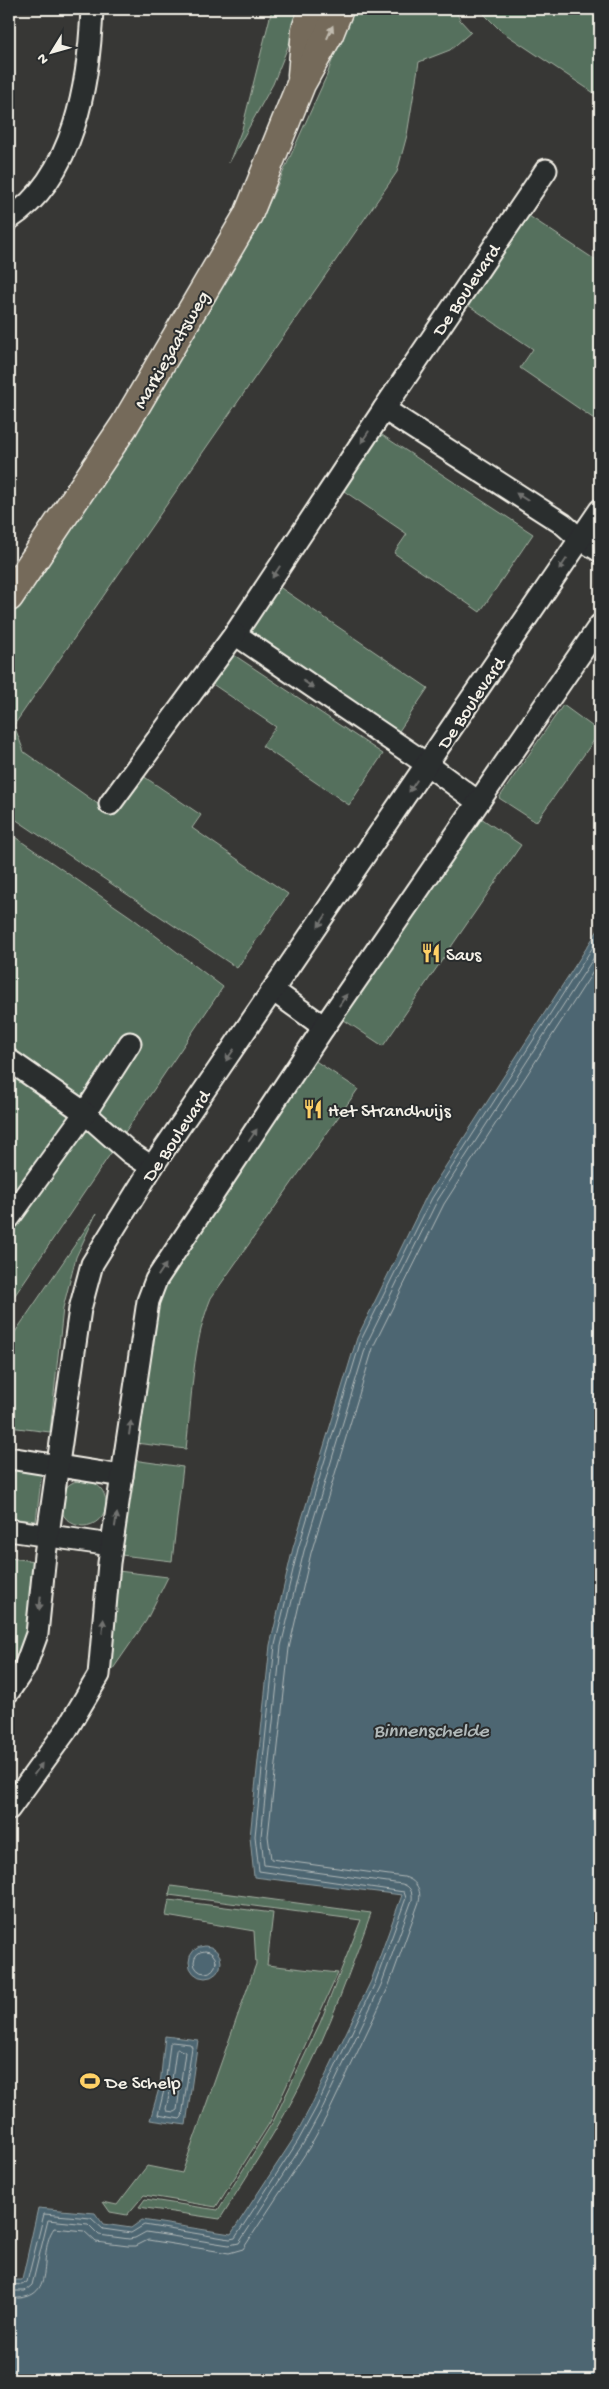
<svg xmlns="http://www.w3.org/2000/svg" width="609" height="2389" font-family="'Gochi Hand',sans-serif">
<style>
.green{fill:#556f5d;stroke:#a4b0a2}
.water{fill:#4d6672;stroke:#909ea1}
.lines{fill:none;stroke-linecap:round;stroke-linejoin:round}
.shore{stroke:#b1b9b9;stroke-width:1}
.street-casing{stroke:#f4f1e8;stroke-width:25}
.primary-casing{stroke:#f4f1e8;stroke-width:31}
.street{stroke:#2a2d2e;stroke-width:21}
.primary{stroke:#746a5a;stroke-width:28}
.oneway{fill:#c1bbaf}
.oneway2{fill:#71726f}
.labels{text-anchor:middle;stroke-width:4;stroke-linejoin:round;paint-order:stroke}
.street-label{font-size:19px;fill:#f4f1e8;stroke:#2a2d2e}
.poi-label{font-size:19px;fill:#f4f1e8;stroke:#2a2d2e;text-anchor:start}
.water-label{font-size:20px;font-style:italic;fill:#b1b9b9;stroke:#2a2d2e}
</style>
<rect width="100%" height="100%" fill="#373735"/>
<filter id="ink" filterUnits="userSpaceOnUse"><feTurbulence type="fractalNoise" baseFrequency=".02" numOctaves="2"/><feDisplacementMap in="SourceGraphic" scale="10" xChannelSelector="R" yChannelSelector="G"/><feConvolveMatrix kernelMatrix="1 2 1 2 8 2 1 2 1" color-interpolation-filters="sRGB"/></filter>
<g filter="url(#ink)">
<g class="green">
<polygon points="272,9 303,9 273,84 229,163 242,129"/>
<polygon points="350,9 455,9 460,20 471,32 450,50 419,62 407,135 397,172 14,725 24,752 115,816 143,776 201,815 192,828 288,894 237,968 9,815 9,613 147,404 258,228 327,75"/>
<polygon points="479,9 600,10 600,97 501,31"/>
<polygon points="529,216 600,263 600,423 520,368 533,349 468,305"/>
<polygon points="379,433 533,534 480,612 394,553 407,534 341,489"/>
<polygon points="275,584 428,688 399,731 244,629"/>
<polygon points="228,651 383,754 349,805 262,746 276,727 208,681"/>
<polygon points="563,705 600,732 536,822 499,798"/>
<polygon points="478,816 521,845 383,1046 341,1018"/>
<polygon points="9,833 131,917 223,987 9,1304"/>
<path d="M314 1060 358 1089 211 1298C192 1344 192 1400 186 1449L135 1443 148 1334 166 1273Z"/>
<polygon points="96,1214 76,1257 63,1308 50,1432 9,1427 9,1341"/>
<polygon points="133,1460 183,1467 172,1561 121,1555"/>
<polygon points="9,1468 42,1472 36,1521 9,1518"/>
<circle cx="83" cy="1503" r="23"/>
<polygon points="9,1558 35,1561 24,1648 9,1675"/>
<polygon points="118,1571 168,1577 146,1621 88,1705"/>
<path d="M171 1886 371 1913C350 1971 330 2028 302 2082 278 2129 248 2174 220 2219L139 2207 145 2199 218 2210 274 2120 320 2023 361 1920 169 1895Z"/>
<polygon points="169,1900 273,1913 267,1965 338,1973 270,2122 216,2207 144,2195 127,2215 110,2212 103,2202 117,2205 147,2166 182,2173 256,1964 254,1931 166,1916"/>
</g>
<g class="water">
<polygon points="600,927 600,2380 9,2380 9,2280 22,2280 38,2208 95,2213 103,2224 131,2228 142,2220 231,2234 294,2138 311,2106 371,1981 402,1895 254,1877 250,1837 270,1645 293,1548 357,1338 427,1195"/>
<circle cx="205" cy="1962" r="16"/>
<polygon points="165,2036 198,2040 186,2125 150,2120 160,2085"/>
</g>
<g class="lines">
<g class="shore">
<circle cx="205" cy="1962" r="11"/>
<polygon points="172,2042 190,2044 192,2047 182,2117 180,2119 158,2115 165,2086 170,2044"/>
<polygon points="178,2049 185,2052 177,2110 174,2112 167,2111 166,2109 171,2087 176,2051"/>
<polyline points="9,2284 22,2285 27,2282 44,2214 91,2218 103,2229 131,2233 144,2225 230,2239 235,2238 298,2141 316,2108 375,1983 406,1898 404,1892 259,1871 255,1836 275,1645 298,1549 361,1340 432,1198 600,936"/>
<path d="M9 2291H25L32 2285 48 2220 88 2224 99 2235 129 2239 135 2238 146 2232 229 2245 239 2243 303 2144 321 2111 381 1985 412 1900C413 1892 410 1886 402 1884L264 1865 261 1836 281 1646 304 1551 367 1343 437 1201 600 948"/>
<path d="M9 2298C61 2302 35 2254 54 2228L84 2231 96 2242 128 2246H136L148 2240 229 2253 243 2249 309 2148 328 2114 388 1988 419 1902C422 1890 416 1880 404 1877L271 1859 268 1836 289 1648 311 1553 374 1345 444 1204 600 961"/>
</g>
<defs>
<g id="street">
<path d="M9 219C75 176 89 82 92 9"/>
<polyline points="384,409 546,170"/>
<polyline points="478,802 428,765 235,634 384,409 563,524 580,539 600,551"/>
<polyline points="110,804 235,634"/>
<polyline points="274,991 324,1027"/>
<polyline points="130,1043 85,1113 129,1152 152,1167"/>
<polyline points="9,1060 85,1113 9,1218"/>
<polyline points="9,1458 122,1476"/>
<polyline points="9,1530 111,1545"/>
<polyline points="9,1691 25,1667 37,1634 45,1555 80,1309 92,1264 152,1167 600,510"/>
<polyline points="9,1809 67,1729 99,1675 109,1563 148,1301 156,1280 324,1027 600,625"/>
</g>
<g id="primary">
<polyline points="302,75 306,29 313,9"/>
<polyline points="9,597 124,426 248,215 301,84 329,34 339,9"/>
</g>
</defs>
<use href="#street" class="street-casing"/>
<use href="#primary" class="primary-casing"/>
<use href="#street" class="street"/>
<use href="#primary" class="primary"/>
</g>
<defs><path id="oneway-solid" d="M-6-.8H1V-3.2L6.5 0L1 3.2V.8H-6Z" transform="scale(1.25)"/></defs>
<use class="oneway" href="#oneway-solid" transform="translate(330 32) rotate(-66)"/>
<g class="oneway2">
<use href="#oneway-solid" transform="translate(365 437) rotate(123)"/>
<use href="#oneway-solid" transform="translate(522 497) rotate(-147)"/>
<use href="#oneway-solid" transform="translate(563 564) rotate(124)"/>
<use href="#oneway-solid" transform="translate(276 572) rotate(123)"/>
<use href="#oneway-solid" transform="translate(308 684) rotate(34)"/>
<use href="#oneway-solid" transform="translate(413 786) rotate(124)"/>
<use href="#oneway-solid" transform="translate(322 921) rotate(124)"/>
<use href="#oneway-solid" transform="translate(343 1000) rotate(-56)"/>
<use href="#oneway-solid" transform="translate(230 1055) rotate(125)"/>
<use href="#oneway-solid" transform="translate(253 1135) rotate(-56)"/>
<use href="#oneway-solid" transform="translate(162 1270) rotate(-56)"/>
<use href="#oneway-solid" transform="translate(130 1428) rotate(-82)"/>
<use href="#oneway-solid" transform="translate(116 1520) rotate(-81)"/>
<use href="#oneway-solid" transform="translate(40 1603) rotate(96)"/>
<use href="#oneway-solid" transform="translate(103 1626) rotate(-85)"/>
<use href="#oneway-solid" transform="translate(38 1769) rotate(-54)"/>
</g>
</g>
<defs>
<symbol id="restaurant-bare" viewBox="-9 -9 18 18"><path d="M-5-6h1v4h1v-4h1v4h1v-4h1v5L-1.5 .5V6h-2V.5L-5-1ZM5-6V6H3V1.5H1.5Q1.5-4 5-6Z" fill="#ffd166" stroke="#2a2d2e" stroke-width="2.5" paint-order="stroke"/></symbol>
<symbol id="stadium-bare" viewBox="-9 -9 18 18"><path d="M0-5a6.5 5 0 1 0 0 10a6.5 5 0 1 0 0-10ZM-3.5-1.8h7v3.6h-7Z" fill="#ffd166" stroke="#2a2d2e" stroke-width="2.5" paint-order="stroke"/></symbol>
</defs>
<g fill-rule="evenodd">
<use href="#restaurant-bare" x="417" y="939" width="28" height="28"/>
<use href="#restaurant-bare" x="299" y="1095" width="28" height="28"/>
<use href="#stadium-bare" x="76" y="2067" width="28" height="28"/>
</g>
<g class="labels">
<g class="street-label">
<text transform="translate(465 289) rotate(-56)" y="7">De Boulevard</text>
<text transform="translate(170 349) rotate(-60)" y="7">Markiezaatsweg</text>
<text transform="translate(470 702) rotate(-56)" y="7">De Boulevard</text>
<text transform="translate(175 1135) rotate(-56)" y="7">De Boulevard</text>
</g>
<g class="poi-label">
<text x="446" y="960">Saus</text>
<text x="328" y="1116">Het Strandhuijs</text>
<text x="105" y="2088">De Schelp</text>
</g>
<g class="water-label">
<text x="431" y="1736">Binnenschelde</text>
</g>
</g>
<rect width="609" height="2389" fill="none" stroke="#2a2d2e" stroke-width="30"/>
<rect x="15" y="15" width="579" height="2359" fill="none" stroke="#f4f1e8" stroke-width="2" filter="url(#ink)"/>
<g transform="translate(52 52) rotate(233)" stroke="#2a2d2e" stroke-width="4" paint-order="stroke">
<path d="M0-4L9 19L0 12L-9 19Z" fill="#f4f1e8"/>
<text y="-8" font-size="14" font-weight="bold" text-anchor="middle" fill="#f4f1e8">N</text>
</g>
</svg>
